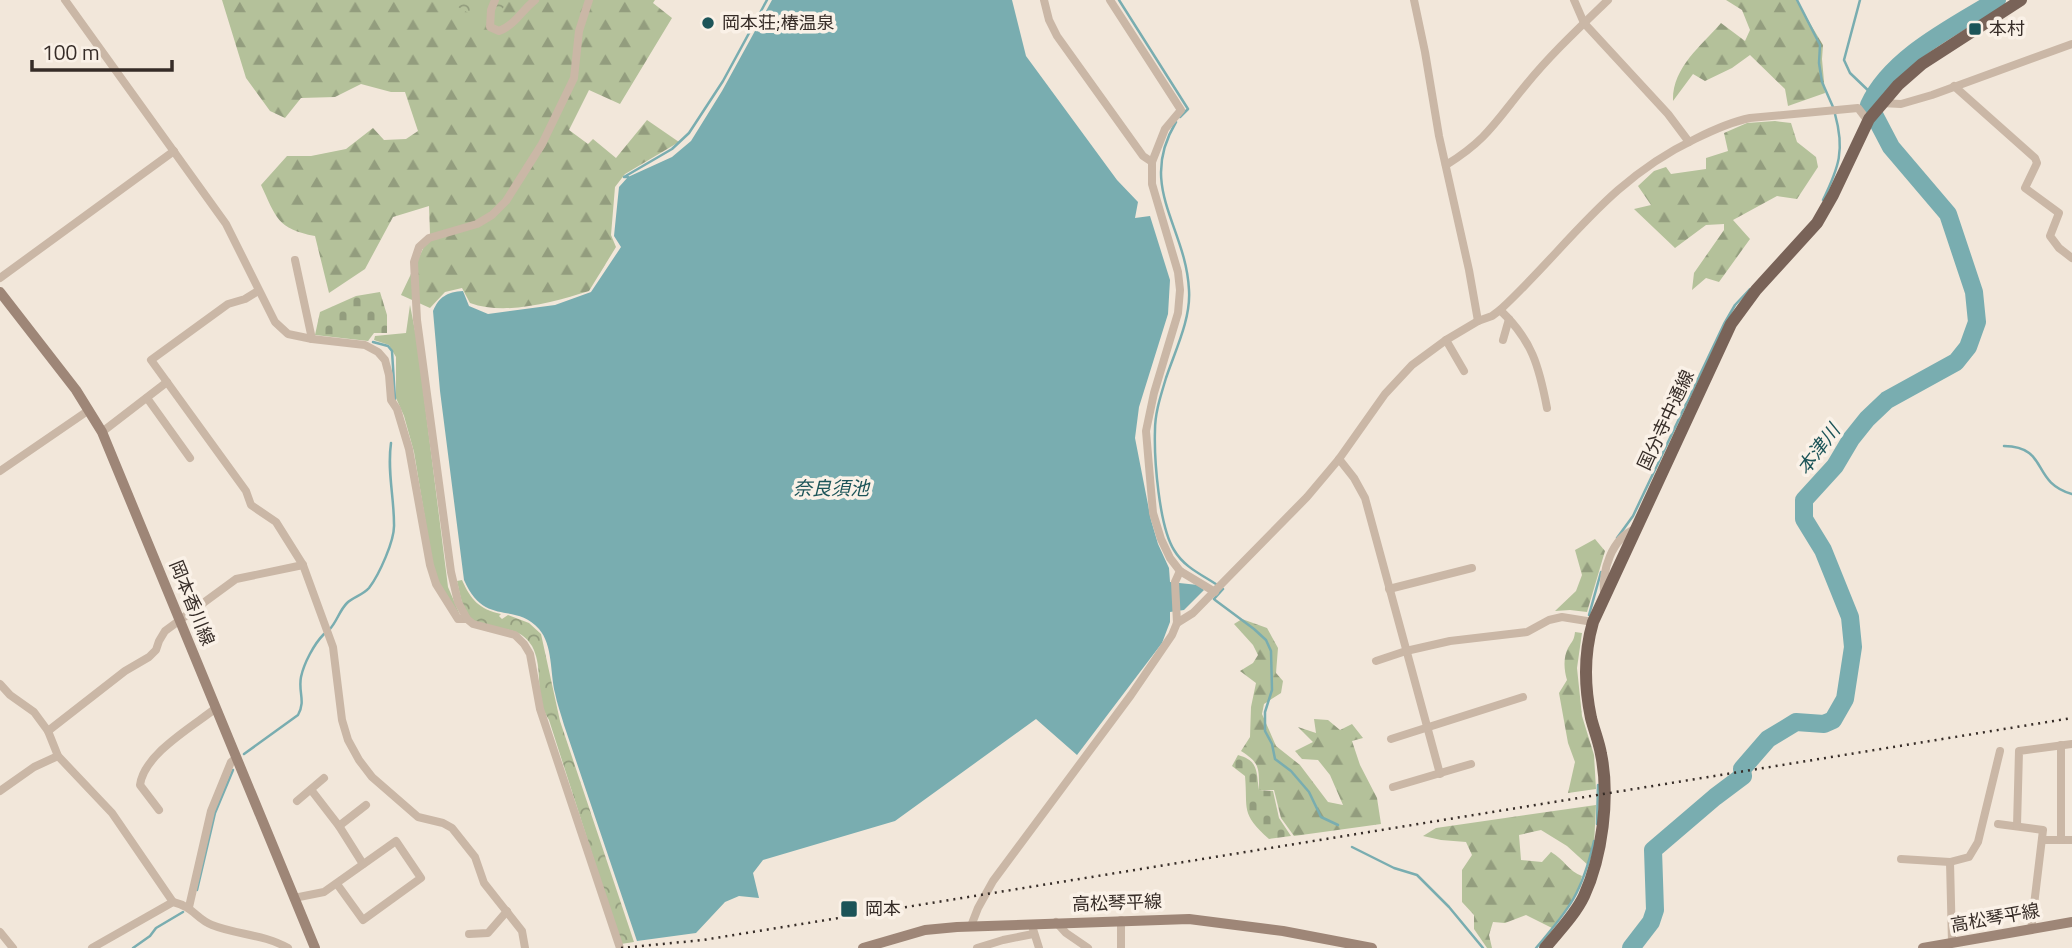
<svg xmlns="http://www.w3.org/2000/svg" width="2072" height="948" font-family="'Titillium Web','Noto Sans JP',sans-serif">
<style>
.grass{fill:#b4c19a}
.forest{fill:url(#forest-firs)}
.cemetery{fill:url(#cemetery-stones)}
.park{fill:url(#park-crowns)}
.water{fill:#79adb0}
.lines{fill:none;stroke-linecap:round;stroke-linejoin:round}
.stream{stroke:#79adb0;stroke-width:2.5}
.river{stroke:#79adb0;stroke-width:18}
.minor{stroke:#cab7a6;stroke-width:8}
.secondary{stroke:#9e8677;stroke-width:10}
.primary{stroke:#796358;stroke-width:12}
.rail{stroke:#362c27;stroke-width:2.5;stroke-dasharray:2 5;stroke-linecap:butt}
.poi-dot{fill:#1c5458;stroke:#faf1e7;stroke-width:2.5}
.labels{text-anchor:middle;stroke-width:7;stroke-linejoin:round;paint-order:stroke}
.poi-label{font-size:18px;fill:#362c27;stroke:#faf1e7;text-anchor:start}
.street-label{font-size:18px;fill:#362c27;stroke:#faf1e7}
.water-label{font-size:19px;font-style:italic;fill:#1c5458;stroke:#faf1e7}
</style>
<defs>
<pattern id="forest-firs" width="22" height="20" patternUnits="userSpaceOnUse" patternTransform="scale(1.75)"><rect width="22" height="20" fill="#b4c19a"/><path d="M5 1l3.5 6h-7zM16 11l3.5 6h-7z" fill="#939d7e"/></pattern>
<pattern id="cemetery-stones" width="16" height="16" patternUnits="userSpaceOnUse" patternTransform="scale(1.75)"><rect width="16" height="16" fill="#b4c19a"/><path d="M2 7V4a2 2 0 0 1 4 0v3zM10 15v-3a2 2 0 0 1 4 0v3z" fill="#939d7e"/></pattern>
<pattern id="park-crowns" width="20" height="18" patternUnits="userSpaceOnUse" patternTransform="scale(1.75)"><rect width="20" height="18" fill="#b4c19a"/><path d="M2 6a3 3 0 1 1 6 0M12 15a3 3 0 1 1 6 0" fill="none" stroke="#939d7e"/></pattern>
</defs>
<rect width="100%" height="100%" fill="#f2e7da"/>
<polygon class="grass" points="410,305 417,341 448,587 460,615 442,592 432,561 414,452 404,416 396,398 396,357 389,345 374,340 375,336 406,333"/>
<g class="forest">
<path d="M222 0H655L653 3 672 18 620 104 589 90 569 130 588 144 593 139 616 158 647 120 679 142 625 174 615 187 611 235 616 247 589 291C554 302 506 316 470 303L462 288 445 292 430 308 401 295 430 234 429 206 393 217 365 269 329 293 315 236C277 229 276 217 261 185L287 156H311L346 149 373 128 384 140 406 139 418 131 405 92H391L361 84 335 97 301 98 285 118 270 111 246 78Z"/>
<path d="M1726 0H1796L1823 45 1822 59 1825 93 1788 106 1785 89 1750 55 1732 68 1705 81 1693 74 1673 101C1672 68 1701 46 1721 23L1745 41 1750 30 1742 10Z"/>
<polygon points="1775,121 1791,123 1797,142 1816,157 1818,167 1797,199 1777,196 1733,220 1750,239 1719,282 1706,278 1692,290 1694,273 1724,230 1724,224 1706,225 1675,248 1634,209 1651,205 1638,186 1654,171 1666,167 1671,174 1706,169 1706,158 1728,151 1724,133 1747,123"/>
<polygon points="1595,539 1605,551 1587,612 1570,610 1555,611 1576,591 1582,575 1575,550"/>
<path d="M1242 619 1267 628 1278 648 1276 673 1283 681 1281 693 1264 704 1262 714 1276 746 1300 765 1328 802 1343 805 1330 775 1318 760 1302 759 1295 751 1313 742 1298 727 1316 733 1314 719 1328 720 1340 730 1352 724 1363 738 1352 741 1360 765 1377 798 1381 824 1294 836 1281 818 1274 790H1259C1259 768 1260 763 1241 751L1250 737 1251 707 1256 683 1240 671 1253 663 1258 655 1253 645 1234 624Z"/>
<path d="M1575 632 1582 633 1577 668 1582 716 1594 755 1596 789 1568 793 1575 762 1568 743 1559 693 1567 680C1564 670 1563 658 1568 648 1572 641 1574 641 1575 632Z"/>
<path d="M1596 805 1594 845 1589 866 1567 846 1541 830 1519 835 1521 860 1542 862 1551 852C1564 859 1569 872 1582 876L1577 894 1552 928 1526 915 1505 923 1493 922 1489 935 1492 948H1487L1474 929V915L1462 902V870L1472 855 1466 842 1441 840 1423 836 1436 828Z"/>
</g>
<g class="cemetery">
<polygon points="380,292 387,315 387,333 374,333 368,341 315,335 320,312 356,296"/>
<path d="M1238 755C1259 761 1256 771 1259 790L1273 791 1279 818 1291 836 1269 839C1240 813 1248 810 1245 776L1232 766Z"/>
</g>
<g class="park">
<polygon points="446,0 510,0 502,9 477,18"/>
<path d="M462 580C471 600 479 609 501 614L499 616 502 619 508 615 529 623 541 634 560 721 634 942 621 944 549 720C546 715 543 710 542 705 537 685 542 665 532 646 516 619 486 636 470 617 461 607 460 593 457 581Z"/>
</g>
<path class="water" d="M772 0H1012L1026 56 1117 180 1138 202 1135 218 1150 216 1170 280 1168 314 1139 407 1135 438 1151 520 1158 544 1169 568 1170 582 1198 585 1204 590 1184 610 1170 612V622L1162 643 1077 755 1036 719 895 821 763 860 753 873 759 898 739 896 725 902 696 933 637 941 564 725C561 714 557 704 555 693 550 673 553 645 539 629 515 601 485 628 464 580L440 391 433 311C439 297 447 292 463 291L469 306 488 314 555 305 591 292 621 247 614 236 619 187 628 177 672 157 691 141 722 91Z"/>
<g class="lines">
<g class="stream">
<polyline points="1119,0 1188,109 1180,117"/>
<polyline points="1797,0 1820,45 1819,63 1822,82 1833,107"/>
<polyline points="1860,0 1844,60 1850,73 1873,95"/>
<path d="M1176 122C1137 187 1186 226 1189 290 1191 319 1175 351 1166 378 1161 395 1155 412 1155 430 1154 459 1159 526 1174 550 1186 570 1206 576 1223 589L1214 599"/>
<polyline points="628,177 624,177 672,149 689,133 723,81 767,0"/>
<path d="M1823 200C1839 167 1845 150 1835 114"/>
<polyline points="373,342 388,346 392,351 395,399"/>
<path d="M2004 446C2050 447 2030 482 2072 494"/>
<polyline points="1617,538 1633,516 1724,324 1735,305 1750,289"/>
<polyline points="1215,600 1254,629 1266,640 1271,651 1272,690 1265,712 1265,731 1272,744 1275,759 1291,771 1309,792 1321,817 1338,825"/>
<polyline points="1589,615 1601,572"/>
<path d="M329 630C337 622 339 611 347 603 353 597 363 595 369 588 379 575 395 540 394 524 394 496 387 471 391 443"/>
<path d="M244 754 298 715C306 701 298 692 301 677 304 663 314 644 324 634"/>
<polyline points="1597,824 1598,785"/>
<polyline points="1352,847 1394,868 1417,875 1449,907 1483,948"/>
<polyline points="197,890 215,813 233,770"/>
<polyline points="133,948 150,936 156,928 183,912"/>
<path d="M1536 948C1570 908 1582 893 1594 841"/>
</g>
<path class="river" d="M1631 948 1651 922 1655 910 1653 850 1715 797 1743 776 1742 769 1768 739 1796 722 1824 724 1833 720 1845 699 1853 647 1850 617 1823 550 1804 519V500L1835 466 1851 439 1867 419 1887 400 1956 362 1968 347 1977 322 1974 292 1948 214 1891 147 1869 105C1891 57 1953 27 1997 0"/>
<g class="minor">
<polyline points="65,0 226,224 275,322 288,334 312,339 365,345 378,352 385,360 389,375 391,400 397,409 409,449 430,565 436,584 458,619 467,619"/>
<path d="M495 0 491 10 490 27 499 31C515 25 522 10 535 0"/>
<polyline points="589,0 579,31 574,78 542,144 506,201 492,215 477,224 429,238 419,247 414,262 417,320 451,572 458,602 467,619 473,624 515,635 524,644 530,654 540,709 620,948"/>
<polyline points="1044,0 1049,20 1057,36 1143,156 1152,162 1152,184 1178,272 1180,290 1178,313 1154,393 1146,431 1153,513 1161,539 1170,558 1180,571 1215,592"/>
<polyline points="1110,0 1181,110 1165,129 1152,162"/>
<polyline points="1414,0 1425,52 1439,136 1469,270 1478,321"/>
<polyline points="1574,0 1584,23 1668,114 1689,142"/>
<polyline points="1954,86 2035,158 2037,163 2025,188 2059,213 2050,236 2059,248 2072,258"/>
<polyline points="1881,103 1901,104 1932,95 2072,44"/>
<path d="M1446 165C1487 140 1496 121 1525 86 1550 55 1580 27 1608 0"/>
<polyline points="295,260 312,339"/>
<polyline points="0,278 174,151"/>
<polyline points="258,291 245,299 228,304 151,360 246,491 251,505 276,522 303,565 333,647 342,720 348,740 359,760 372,777 418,817 443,823 452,828 475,857 484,883 522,931 525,948"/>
<path d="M1500 310C1532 340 1539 366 1547 408"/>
<polyline points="1446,340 1464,371"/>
<polyline points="1503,340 1509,319"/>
<polyline points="147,398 190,458"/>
<polyline points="102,432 167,382"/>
<polyline points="1339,459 1354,478 1365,498 1440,774"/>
<polyline points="0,471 89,410"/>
<polyline points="1389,589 1472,568"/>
<path d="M1604 594C1602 571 1611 539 1635 529"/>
<path d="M1177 623 1193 613 1307 497 1339 459 1385 394 1412 365 1446 340 1478 321 1492 316 1500 310C1568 247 1607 181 1695 139 1713 130 1730 122 1750 118L1858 108 1868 121"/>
<polyline points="1376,661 1406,651 1450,641 1527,632 1549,620 1562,617 1593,622"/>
<polyline points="0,684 10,695 34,712 48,731 58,756 112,813 173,902"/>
<polyline points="48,731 125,671 149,657 156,650 159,641 165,631 236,579 303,565"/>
<polyline points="1391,739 1523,697"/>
<polyline points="1393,787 1471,764"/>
<polyline points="0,791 34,767 58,756"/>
<polyline points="312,791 339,826 363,864"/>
<polyline points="297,801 324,778"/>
<path d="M159 810 140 785C144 754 192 727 216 708"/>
<polyline points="1998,824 2043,830 2031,930"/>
<polyline points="339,826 366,805"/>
<polyline points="2017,826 2019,751 2072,744"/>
<polyline points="2042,840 2072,840"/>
<polyline points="2061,840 2061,745"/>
<polyline points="1901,859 1950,862 1969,857 1978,842 2000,751"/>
<polyline points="1950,862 1952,943"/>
<polyline points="294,898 324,892 396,841 421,878 363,920 337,884"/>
<polyline points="189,907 211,811 231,762 236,758"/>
<polyline points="1056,922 1066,933 1088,948"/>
<polyline points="971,926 978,908 993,881 1131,695 1172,635 1177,623 1175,582 1180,571"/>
<polyline points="1033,929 1039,948"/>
<polyline points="0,932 13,948"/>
<polyline points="469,934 488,933 507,911"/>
<path d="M92 948 173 902C194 907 196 919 212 925 237 935 264 934 288 948"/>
<polyline points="977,948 1003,940 1033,934"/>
<polyline points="1121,948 1121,920"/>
</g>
<g class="secondary">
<polyline points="0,292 76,390 102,432 315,948"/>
<polyline points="863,948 925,930 957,927 1189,919 1283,931 1372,948"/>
<polyline points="1923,948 2072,922"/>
</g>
<path class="primary" d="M1545 948C1558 932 1575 915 1584 896 1602 857 1610 797 1601 754 1599 742 1594 730 1591 718 1584 685 1584 653 1593 622L1731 324 1756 290 1817 223 1833 195 1869 119 1898 85 1922 64 2021 0"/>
<polyline class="rail" points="621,948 703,940 2072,718"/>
</g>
<g class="poi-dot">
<circle cx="708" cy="23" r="7"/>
<rect x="1968" y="22" width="14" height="14" rx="3.5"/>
<rect x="840" y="900" width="18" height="18" rx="3.5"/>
</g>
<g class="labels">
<g class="poi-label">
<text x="722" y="29">岡本荘;椿温泉</text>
<text x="1989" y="35">本村</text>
<text x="865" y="915">岡本</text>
</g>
<g class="street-label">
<text transform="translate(1666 420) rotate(-65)" y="6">国分寺中通線</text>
<text transform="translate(192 603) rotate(68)" y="6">岡本香川線</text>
<text transform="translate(1117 903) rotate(-2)" y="6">高松琴平線</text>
<text transform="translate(1995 918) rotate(-10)" y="6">高松琴平線</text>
</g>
<g class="water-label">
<text transform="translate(1818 449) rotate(-53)" y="7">本津川</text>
<text x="831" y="495">奈良須池</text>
</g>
</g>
<path d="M32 60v10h140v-10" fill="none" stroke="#362c27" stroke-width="3.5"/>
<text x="42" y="60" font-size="21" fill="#362c27" stroke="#faf1e7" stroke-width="5" paint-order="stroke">100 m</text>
</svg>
